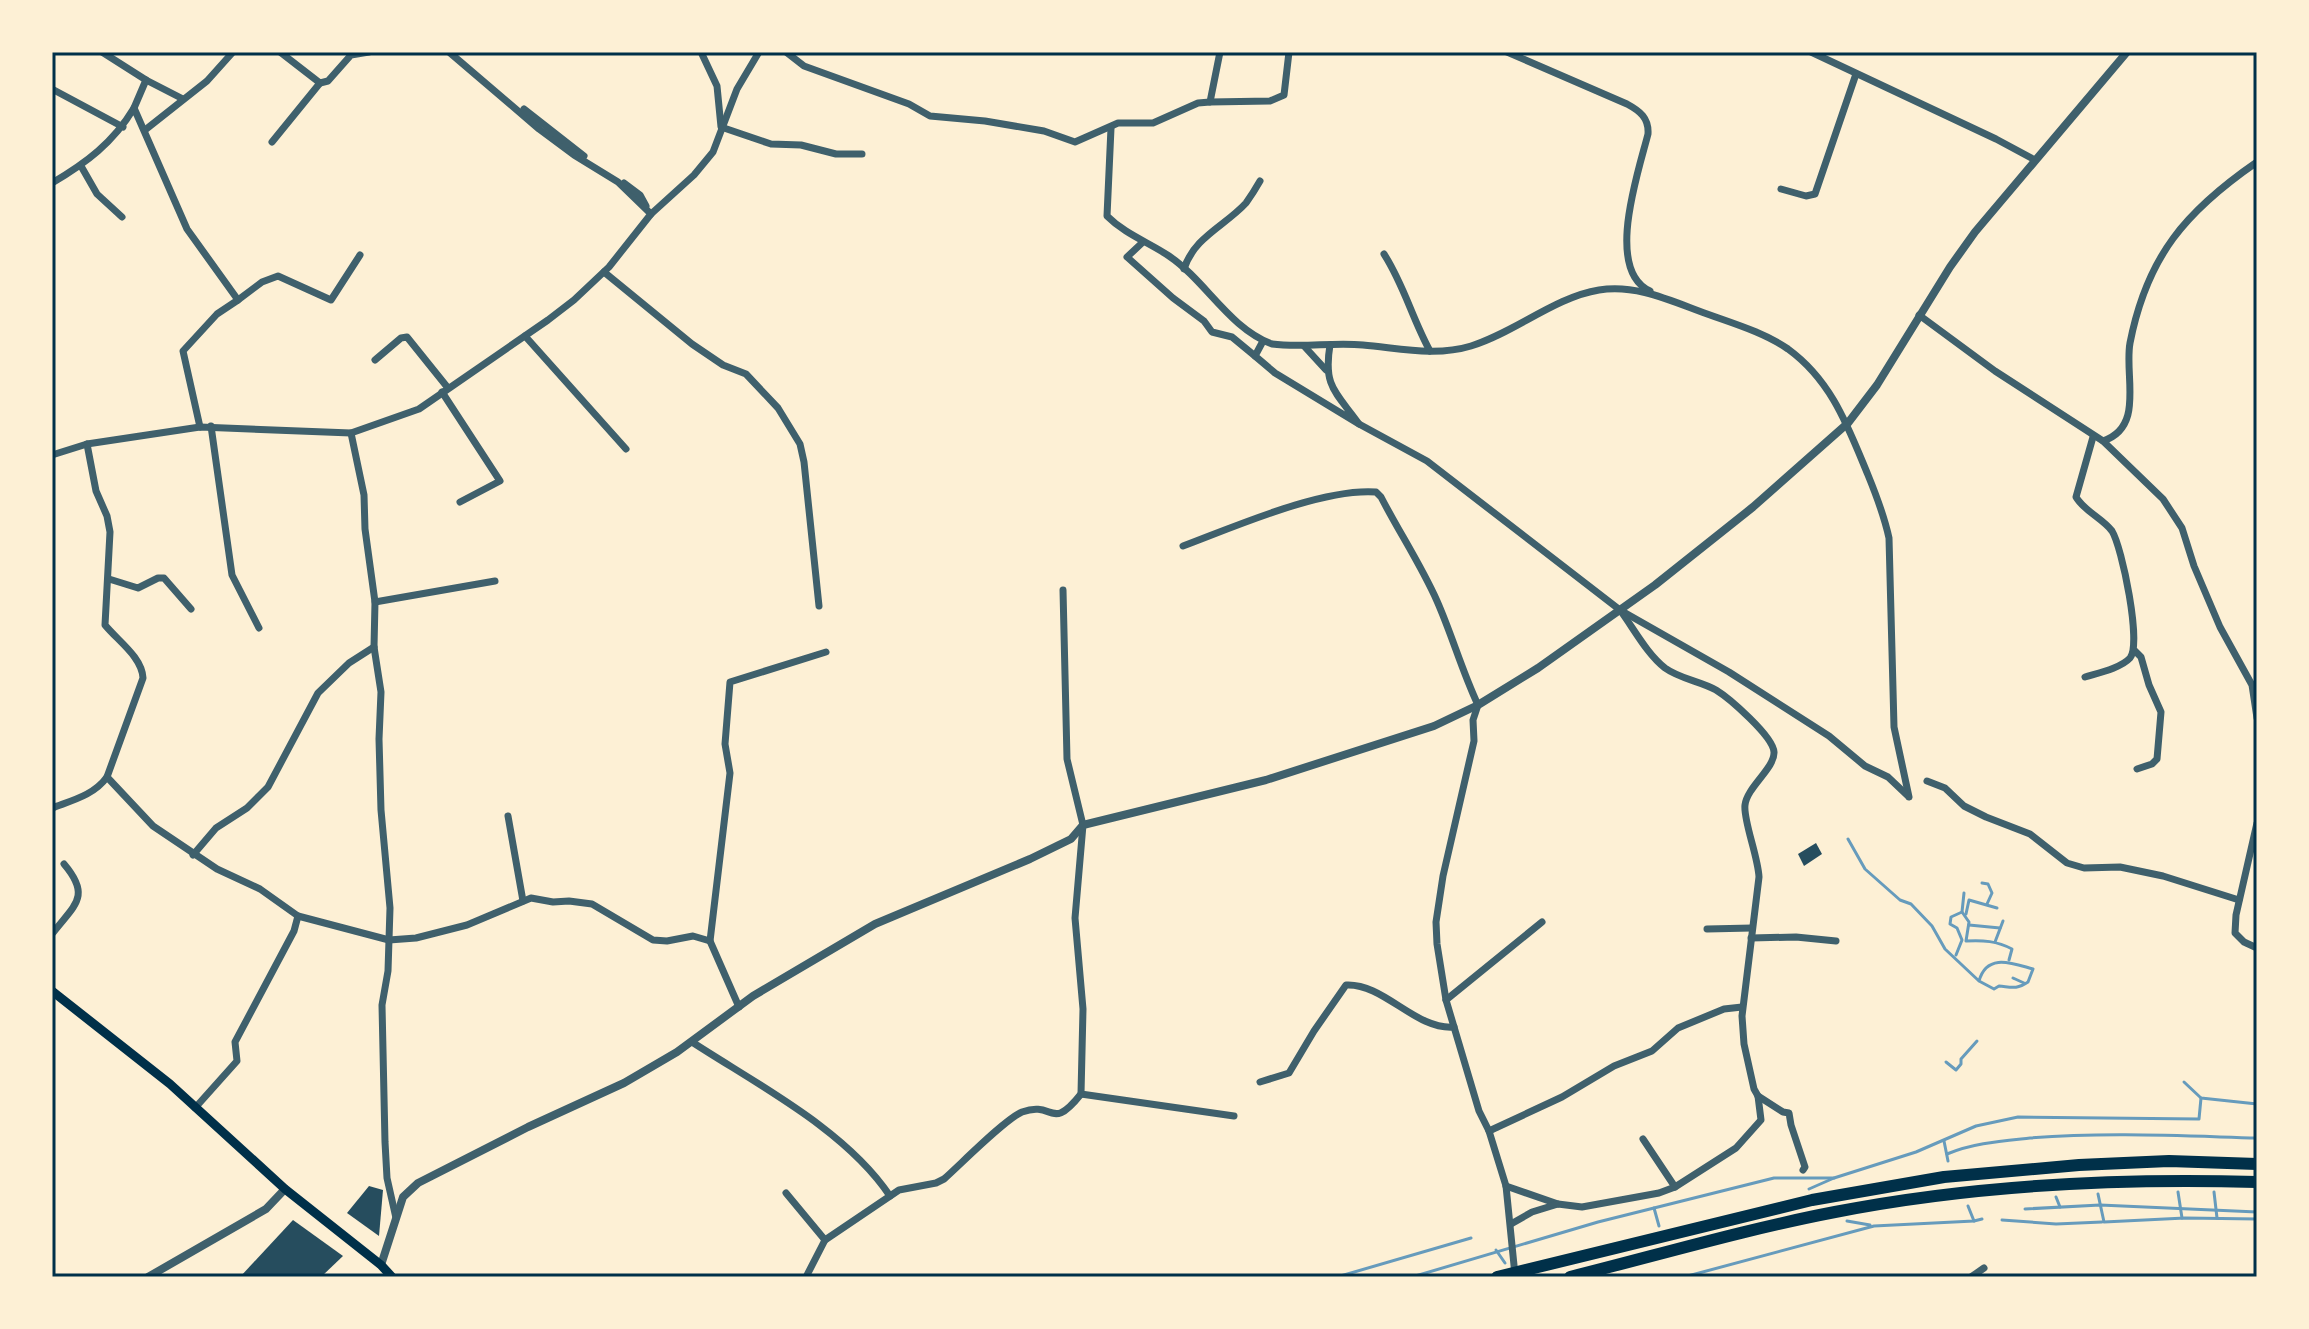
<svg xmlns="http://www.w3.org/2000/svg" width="2309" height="1329" font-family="Quicksand,sans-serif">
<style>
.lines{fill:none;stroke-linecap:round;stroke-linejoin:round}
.stream{stroke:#669bbc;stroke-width:3}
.building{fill:#264d5e}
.minor{stroke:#3f606c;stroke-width:7}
.tertiary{stroke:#3f606c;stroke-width:8}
.secondary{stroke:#003049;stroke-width:9}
.motorway{stroke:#003049;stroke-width:12}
.neatline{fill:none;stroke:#003049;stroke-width:3}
</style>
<rect width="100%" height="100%" fill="#fdf0d5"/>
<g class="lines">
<g class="stream">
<path d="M1848 839 1865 869 1900 900 1911 904 1932 926 1945 949 1979 981 1994 989 1999 986C2011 987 2016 990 2028 982L2033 969C2014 964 1987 952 1979 981"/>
<polyline points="1982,883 1988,884 1992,893 1987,904"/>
<path d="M1962 912 1969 922 1966 941C1983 940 1997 941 2012 949L2009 960"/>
<polyline points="1966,914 1969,900 1997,908"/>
<polyline points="1969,925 2000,928"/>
<polyline points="1995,942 2003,921"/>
<polyline points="1956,955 1962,940 1957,928 1950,924 1951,917 1962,912 1964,893"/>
<polyline points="2013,978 2024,983"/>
<polyline points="1946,1062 1956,1070 1961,1064 1961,1059 1977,1041"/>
<polyline points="2184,1082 2201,1098 2257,1104"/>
<polyline points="1944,1141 1948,1161"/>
<path d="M1947 1154C1973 1143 2002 1141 2030 1138 2106 1132 2182 1136 2257 1138"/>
<polyline points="1809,1189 1834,1178 1916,1152 1976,1126 2018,1117 2199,1119 2201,1098"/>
<polyline points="2178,1192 2182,1218"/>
<polyline points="2214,1192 2217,1218"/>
<polyline points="2098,1194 2104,1222 2185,1218 2257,1219"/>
<polyline points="2056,1197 2060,1207"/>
<polyline points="1968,1206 1974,1221"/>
<polyline points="1654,1208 1659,1226"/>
<polyline points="2025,1209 2100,1205 2257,1212"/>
<polyline points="2002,1220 2056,1224 2102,1222"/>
<polyline points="1847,1221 1870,1225"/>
<polyline points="1496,1250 1505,1263"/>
<polyline points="1337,1277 1471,1238"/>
<polyline points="1412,1277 1598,1222 1774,1178 1834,1178"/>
<polyline points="1684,1277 1874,1226 1974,1221 1982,1219"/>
</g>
</g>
<g class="building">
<polygon points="1816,843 1822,854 1804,866 1798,854"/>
<polygon points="369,1186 383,1190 379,1236 347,1213"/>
<polygon points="293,1220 343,1256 321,1277 240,1277"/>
</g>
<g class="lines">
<g class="minor">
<polyline points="102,52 146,80 183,99"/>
<polyline points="280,52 320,83 328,81 351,55 369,52"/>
<polyline points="449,52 539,129 574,155 618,182 651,214"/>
<polyline points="701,52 717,86 721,127 771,144 801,145 836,154 862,154"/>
<polyline points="786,52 804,66 909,104 930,116 985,121 1044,131 1075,142 1118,123 1153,123 1198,103 1210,102 1220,52"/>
<path d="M1507 52 1627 104C1640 111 1649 118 1648 134 1639 170 1604 270 1650 291"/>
<polyline points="1811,52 1996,139 2035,160"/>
<polyline points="52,89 123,127"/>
<polyline points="1210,102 1270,101 1284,95 1289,52"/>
<polyline points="134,108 146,80"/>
<polyline points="524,109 584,156"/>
<path d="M1111 128 1107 216C1125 234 1148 242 1169 256 1206 281 1229 328 1272 344 1302 348 1333 342 1363 345 1399 348 1435 357 1471 346 1514 333 1555 297 1599 290 1633 284 1667 299 1699 311 1728 322 1762 331 1788 349 1832 381 1848 427 1868 475 1877 497 1884 515 1889 538L1894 727 1909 797"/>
<polyline points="145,130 207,81 233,52"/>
<polyline points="272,142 320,83"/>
<polyline points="81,166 97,194 122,217"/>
<path d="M52 183C86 163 113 143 134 108L187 229 238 300 217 314 183 351 200 427"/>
<polyline points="624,183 640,195 646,206"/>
<polyline points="1781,189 1806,196 1815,194 1856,74"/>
<polyline points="1143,242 1127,257 1173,298 1204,321 1212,332 1232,337 1255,356"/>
<path d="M1384 254C1404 285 1412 318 1430 351"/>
<path d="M1184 269C1194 237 1225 226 1246 203 1251 196 1256 188 1260 181"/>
<polyline points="604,272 692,344 723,365 746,374 778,408 800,444 804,462 819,606"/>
<polyline points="238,300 262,282 278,276 331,300 360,255"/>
<polyline points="1919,315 1995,371 2103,441 2163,499 2182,528 2194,566 2220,627 2252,685 2257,718"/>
<polyline points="525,336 626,449"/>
<path d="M1263 341 1255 356 1275 373 1359 424C1336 392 1323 387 1330 345"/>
<polyline points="1304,346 1326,370"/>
<polyline points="375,360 401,338 407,337 448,388"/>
<polyline points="442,392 500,481 460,502"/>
<polyline points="1359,424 1427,461 1620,610 1729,672 1829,736 1865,766 1888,777 1908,796"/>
<polyline points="211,426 232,575 259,628"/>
<polyline points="351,433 364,495 365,529 375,602 374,647 381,692 379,739 381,810 390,908 388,971 382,1005 385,1142 387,1178 396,1218"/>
<path d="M2103 441C2145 427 2124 376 2130 343 2147 256 2186 211 2257 162"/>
<polyline points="52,455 87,444 200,427 351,433 419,409 548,320 574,300 609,267 651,214 694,175 713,152 737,89 759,52"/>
<path d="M1183 546C1234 527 1322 488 1376 492L1381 497C1399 532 1421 565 1437 601 1452 635 1462 671 1478 705L1473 720 1474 741 1443 876 1436 922 1437 944 1446 1000 1479 1111 1489 1131 1506 1186 1515 1275"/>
<polyline points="109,579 138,588 158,578 164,578 191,609"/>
<polyline points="1063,590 1067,759 1083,825 1075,918 1083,1009 1081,1094 1234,1116"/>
<polyline points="375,602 495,581"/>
<polyline points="2134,650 2141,657 2149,685 2161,712 2157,759 2152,764 2137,769"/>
<path d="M2085 677C2098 673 2121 668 2130 658 2142 644 2122 547 2112 531 2102 518 2084 511 2076 497L2093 437"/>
<polyline points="107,777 153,826 217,869 260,889 298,916 294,931 235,1042 237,1061 195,1108"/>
<polyline points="1927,781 1945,788 1964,806 1986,817 2030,834 2067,863 2084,868 2120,867 2163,876 2239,900"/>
<path d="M52 808C73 800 94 795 107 777L143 678C142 657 118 641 105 625L110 532 107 516 96 491 87 444"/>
<polyline points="508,816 523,901"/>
<polyline points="2257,823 2236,915 2235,933 2244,942 2257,948"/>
<polyline points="193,855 216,828 247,808 268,787 318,693 349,663 374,647"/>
<polyline points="298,916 389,940 416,938 467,925 531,898 553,902 569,901 592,904 653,940 667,941 693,936 710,941"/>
<polyline points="1707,929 1752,928"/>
<path d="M52 934C74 905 92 897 64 864"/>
<polyline points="1751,938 1796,937 1836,941"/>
<polyline points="1446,1000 1542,922"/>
<polyline points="739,1007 710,941 730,773 725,744 730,682 826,652"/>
<path d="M692 1042C758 1085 846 1130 890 1196"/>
<path d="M1260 1082 1289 1073 1314 1031 1346 985C1384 983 1415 1030 1454 1027"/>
<polyline points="1758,1096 1783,1112 1789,1113 1791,1125 1805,1167 1803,1170"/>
<polyline points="1489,1131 1562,1097 1614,1066 1652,1051 1678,1028 1724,1009 1742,1007"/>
<polyline points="1643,1139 1675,1187"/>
<polyline points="1506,1186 1558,1204"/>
<polyline points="786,1193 825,1240"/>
<path d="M1511 1224 1532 1212 1558 1204 1582 1207 1659 1193 1675 1187 1736 1148 1761 1120 1758 1096 1754 1089 1744 1044 1742 1016 1759 877C1758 856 1743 820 1745 805 1747 787 1775 768 1774 752 1773 736 1729 698 1716 690 1700 681 1680 679 1665 668 1647 654 1634 629 1620 610"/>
<path d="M806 1277 825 1240 899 1190 936 1183 944 1179C960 1165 1005 1119 1022 1112 1055 1100 1050 1133 1081 1094"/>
<polyline points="1971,1277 1984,1268"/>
</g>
<g class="tertiary">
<polyline points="381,1265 403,1197 418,1183 528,1127 624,1083 677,1052 753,996 875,924 1030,859 1071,839 1083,825 1266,780 1434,726 1478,705 1538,668 1655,585 1753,507 1848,423 1877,385 1950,267 1975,232 2127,52"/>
<polyline points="148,1277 266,1209 285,1189"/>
</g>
<polyline class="secondary" points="52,991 170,1084 285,1189 381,1265 392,1277"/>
<g class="motorway">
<polyline points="1497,1277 1812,1200 1944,1177 2079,1165 2169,1161 2257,1164"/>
<path d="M1570 1277C1658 1255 1746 1229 1835 1212 1973 1185 2116 1178 2257 1182"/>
</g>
</g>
<rect width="2309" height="1329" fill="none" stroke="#fdf0d5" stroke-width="108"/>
<rect x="54" y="54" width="2201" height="1221" class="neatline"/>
</svg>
